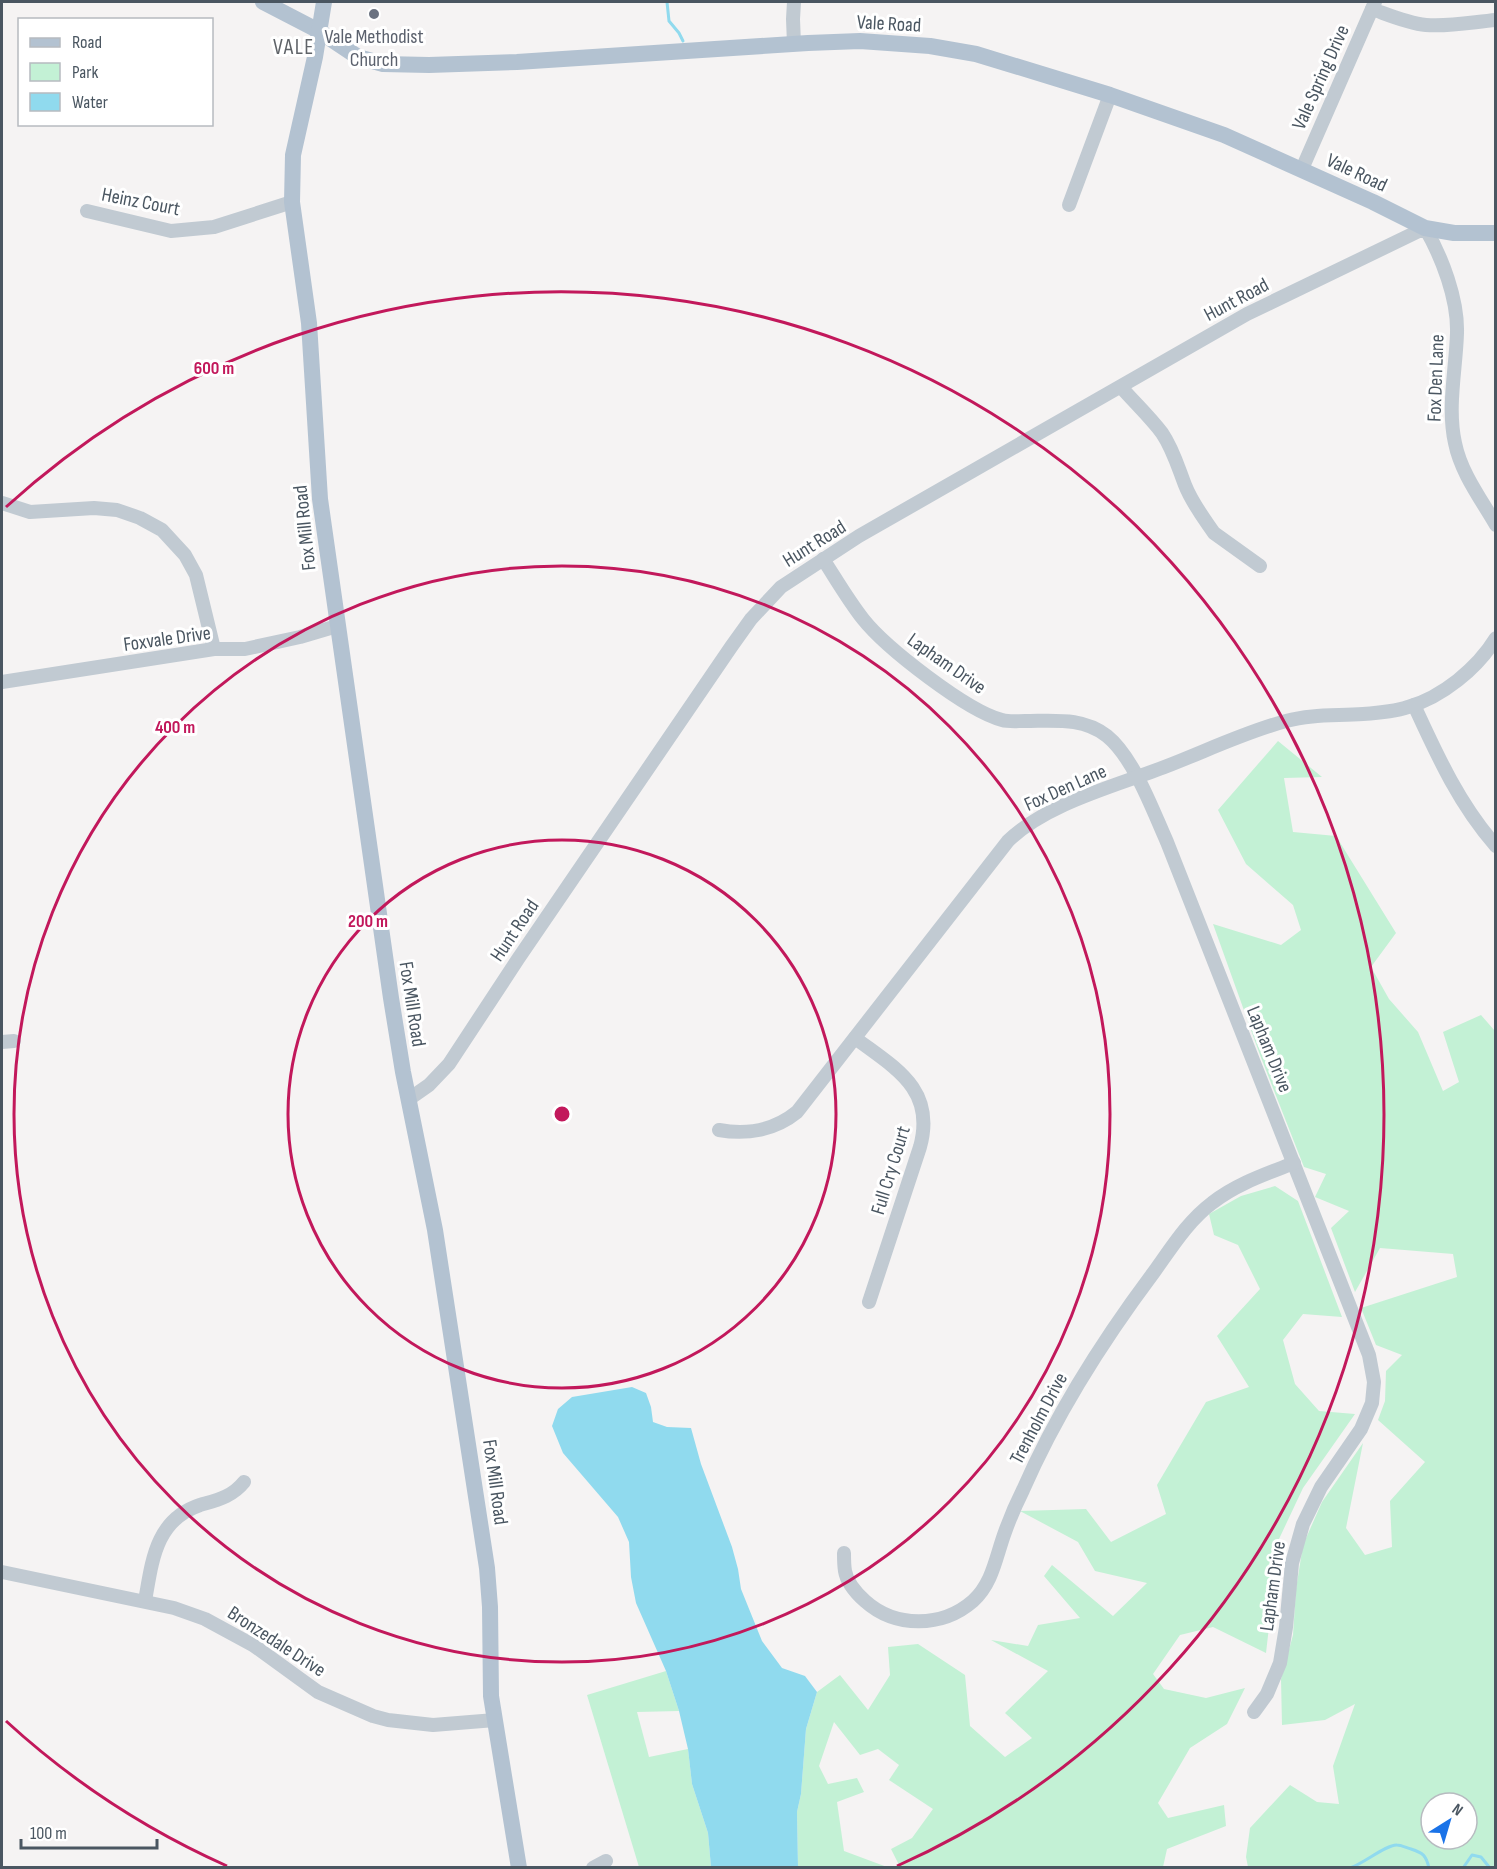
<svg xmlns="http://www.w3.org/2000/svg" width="1497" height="1869" font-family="'Sofia Sans Condensed',sans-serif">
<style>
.green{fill:#c3f1d5;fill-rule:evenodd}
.water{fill:#90daee}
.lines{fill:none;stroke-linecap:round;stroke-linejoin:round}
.stream{stroke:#90daee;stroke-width:3}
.minor{stroke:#c1cad2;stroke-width:14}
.major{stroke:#b3c2d1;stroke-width:16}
.ring{fill:none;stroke:#c2185b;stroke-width:3}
.worship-dot{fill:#6b7280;stroke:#fff;stroke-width:2}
.labels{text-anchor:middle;stroke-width:6;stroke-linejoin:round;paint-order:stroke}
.street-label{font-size:20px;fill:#4a5661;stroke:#fff}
.worship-label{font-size:20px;fill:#5b616d;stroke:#fff}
.quarter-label{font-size:22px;letter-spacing:1.5px;fill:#5f6368;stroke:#fff}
.centre{fill:#c2185b;stroke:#fff;stroke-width:3}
.ring-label{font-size:18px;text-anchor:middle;font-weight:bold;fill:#c2185b;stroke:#fff;stroke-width:6;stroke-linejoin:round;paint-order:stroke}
</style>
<rect width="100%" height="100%" fill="#f5f3f3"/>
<g class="green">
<path d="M1278 741 1322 777 1284 778 1293 832 1336 836 1396 933 1371 967 1389 999 1418 1032 1443 1091 1459 1082 1443 1032 1481 1015 1495 1031V1867H1248L1246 1857 1250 1828 1290 1785 1317 1802 1339 1804 1333 1766 1355 1704 1325 1720 1282 1725 1281 1679 1293 1635 1296 1589 1303 1545 1322 1502 1363 1443 1346 1528 1365 1555 1392 1547 1390 1501 1425 1462 1378 1420 1385 1401 1386 1371 1402 1355 1376 1345 1361 1308 1457 1277 1453 1254 1380 1248 1355 1292 1331 1228 1349 1211 1315 1197 1326 1174 1304 1167 1260 1055 1213 924 1281 945 1301 930 1293 905 1246 864 1218 810ZM1431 1803H1467V1839H1431Z"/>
<polygon points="1275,1186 1298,1201 1342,1317 1303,1314 1283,1340 1295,1384 1319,1411 1355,1414 1303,1488 1279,1539 1266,1653 1213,1627 1180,1635 1153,1674 1164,1689 1206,1698 1245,1688 1227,1724 1190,1748 1158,1803 1168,1818 1224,1805 1226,1826 1167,1849 1163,1867 900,1867 891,1849 912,1838 933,1809 889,1780 899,1765 878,1749 860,1755 834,1722 819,1766 828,1784 857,1778 864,1792 837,1802 844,1851 887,1867 798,1868 797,1812 801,1794 806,1729 817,1692 840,1675 868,1710 890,1675 888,1647 918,1644 965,1675 970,1726 1005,1757 1032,1738 1005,1713 1048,1671 991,1640 1028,1646 1038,1625 1080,1618 1044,1576 1052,1565 1113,1616 1147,1583 1095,1571 1078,1542 1020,1511 1086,1509 1111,1542 1166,1514 1157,1485 1206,1402 1249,1387 1217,1336 1260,1289 1238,1245 1214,1235 1209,1214 1241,1196"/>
<polygon points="666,1671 679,1711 637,1712 649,1757 688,1749 692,1784 708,1833 711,1867 639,1867 587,1695"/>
</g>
<polygon class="water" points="632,1387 646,1393 651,1407 653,1422 667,1427 691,1428 701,1464 732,1547 738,1569 741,1589 762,1641 782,1668 805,1676 817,1692 806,1729 801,1794 797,1812 798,1867 711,1867 708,1833 692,1784 688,1749 679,1711 666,1671 636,1603 631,1577 629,1542 618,1517 563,1453 552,1426 558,1409 572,1397"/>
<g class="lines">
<g class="stream">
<polyline points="667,2 669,21 679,33 683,41"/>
<path d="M1350 1868C1363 1864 1387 1844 1397 1845 1401 1845 1407 1848 1411 1849 1423 1853 1426 1855 1429 1868"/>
<polyline points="1463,1868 1472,1855 1481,1857 1490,1868"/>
</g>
<g class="minor">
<path d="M1372 9C1389 15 1407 23 1426 25 1449 27 1473 22 1496 20"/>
<polyline points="794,44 793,19 794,2"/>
<polyline points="1302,169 1375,2"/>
<polyline points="1069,205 1110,95"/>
<polyline points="87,211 171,231 214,227 292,202"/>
<path d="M1121 387C1134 402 1150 417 1162 433 1173 449 1178 467 1185 485 1192 503 1203 517 1214 533L1260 566"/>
<polyline points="2,503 30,512 94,508 117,510 140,518 162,530 185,555 196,575 214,649"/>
<path d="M823 559C836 579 848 600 863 619 886 648 967 711 1002 720 1009 722 1017 721 1025 721 1054 721 1083 717 1107 736 1134 758 1153 811 1167 842L1369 1355 1374 1382 1372 1403 1361 1429 1321 1487 1303 1524 1292 1563 1286 1627 1280 1663 1267 1694 1254 1712"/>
<polyline points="2,682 214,649 245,649 300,637 337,626"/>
<path d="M1414 705C1437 755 1459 804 1496 846"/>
<path d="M855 1038C895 1068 936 1089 920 1147L869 1302"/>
<polyline points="2,1042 14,1041"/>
<path d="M409 1099 429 1085 449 1064 518 959 731 647 751 619 781 587 859 536 1247 314 1425 228C1442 257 1458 299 1457 333 1456 369 1447 407 1455 443 1461 473 1481 499 1496 525"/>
<path d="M719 1130C747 1135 775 1130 797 1112L1008 841C1047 803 1116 786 1167 766 1206 751 1245 732 1286 721 1311 714 1337 716 1363 714 1378 713 1393 712 1408 707 1442 697 1477 669 1496 638"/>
<path d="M844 1553C844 1559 844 1565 845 1571 847 1583 856 1593 865 1601 895 1628 942 1628 973 1601 993 1583 996 1556 1005 1532 1010 1518 1016 1504 1023 1490 1057 1412 1103 1340 1154 1272 1172 1247 1188 1221 1212 1203 1236 1184 1266 1174 1294 1163"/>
<polyline points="2,1572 174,1608 205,1619 253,1645 318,1692 373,1716 388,1720 433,1725 495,1720"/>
<path d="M145 1601C152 1562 155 1520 200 1505 217 1500 232 1497 244 1482"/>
<polyline points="593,1868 606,1861"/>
</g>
<g class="major">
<polyline points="263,2 319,31 358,57 383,64 429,65 517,62 808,43 860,41 930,46 976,54 1110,95 1224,135 1373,202 1425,228 1454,233 1496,233"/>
<polyline points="324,2 315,57 293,155 292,202 309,323 320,499 391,998 403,1072 435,1230 487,1568 490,1607 491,1696 519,1868"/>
</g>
</g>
<g class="ring">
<circle cx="562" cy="1114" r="274"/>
<circle cx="562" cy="1114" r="548"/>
<path d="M227 1866A823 823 0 0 1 6 1721M6 507A823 823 0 1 1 897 1866"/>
</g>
<circle class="worship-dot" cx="374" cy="14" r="6"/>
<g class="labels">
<g class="street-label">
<text transform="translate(889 23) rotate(3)" y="7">Vale Road</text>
<text transform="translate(1320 77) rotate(-66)" y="7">Vale Spring Drive</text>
<text transform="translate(1357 172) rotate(25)" y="7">Vale Road</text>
<text transform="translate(141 201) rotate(11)" y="7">Heinz Court</text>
<text transform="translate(1236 299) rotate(-28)" y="7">Hunt Road</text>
<text transform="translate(1435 378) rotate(-88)" y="7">Fox Den Lane</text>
<text transform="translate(304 528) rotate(-96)" y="7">Fox Mill Road</text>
<text transform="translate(814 543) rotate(-32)" y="7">Hunt Road</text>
<text transform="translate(167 638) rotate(-8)" y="7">Foxvale Drive</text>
<text transform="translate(947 663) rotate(35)" y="7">Lapham Drive</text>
<text transform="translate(1065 787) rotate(-24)" y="7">Fox Den Lane</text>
<text transform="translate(514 930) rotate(-56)" y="7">Hunt Road</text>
<text transform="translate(413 1004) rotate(81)" y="7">Fox Mill Road</text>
<text transform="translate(1270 1049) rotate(68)" y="7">Lapham Drive</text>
<text transform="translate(890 1170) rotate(-73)" y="7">Full Cry Court</text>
<text transform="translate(1038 1418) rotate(-62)" y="7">Trenholm Drive</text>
<text transform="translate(496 1482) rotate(82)" y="7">Fox Mill Road</text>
<text transform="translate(1272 1586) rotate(-82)" y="7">Lapham Drive</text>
<text transform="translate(277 1641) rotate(33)" y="7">Bronzedale Drive</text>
</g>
<g class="worship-label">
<text x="374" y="43">Vale Methodist<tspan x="374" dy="23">Church</tspan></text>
</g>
<g class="quarter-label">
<text x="294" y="54">VALE</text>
</g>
</g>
<circle cx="562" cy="1114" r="9" class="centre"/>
<g class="ring-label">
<text x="214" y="374">600 m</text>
<text x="175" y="733">400 m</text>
<text x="368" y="927">200 m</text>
</g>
<rect width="1497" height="1869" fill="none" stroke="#4a5661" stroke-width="6"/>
<rect x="18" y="18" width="195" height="108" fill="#ffffff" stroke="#b7bbc0" stroke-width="1.5"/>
<rect x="30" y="38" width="30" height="9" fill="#b3c2d1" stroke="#b7bbc0" stroke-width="1.5"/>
<text x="72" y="48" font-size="18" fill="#4a5661">Road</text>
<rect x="30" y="63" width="30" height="18" fill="#c3f1d5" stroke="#b7bbc0" stroke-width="1.5"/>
<text x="72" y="78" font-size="18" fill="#4a5661">Park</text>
<rect x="30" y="93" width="30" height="18" fill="#90daee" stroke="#b7bbc0" stroke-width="1.5"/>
<text x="72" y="108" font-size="18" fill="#4a5661">Water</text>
<g transform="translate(1449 1821) rotate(37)"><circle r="28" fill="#ffffff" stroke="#b7bbc0" stroke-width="1.5"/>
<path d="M0-4.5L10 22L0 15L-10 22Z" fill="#1a73e8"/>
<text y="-9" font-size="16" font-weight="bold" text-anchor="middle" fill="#4a5661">N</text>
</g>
<path d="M21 1839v9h136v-9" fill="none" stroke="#4a5661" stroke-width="3"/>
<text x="30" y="1839" font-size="18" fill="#4a5661" stroke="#ffffff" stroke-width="4.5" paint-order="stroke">100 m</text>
</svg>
